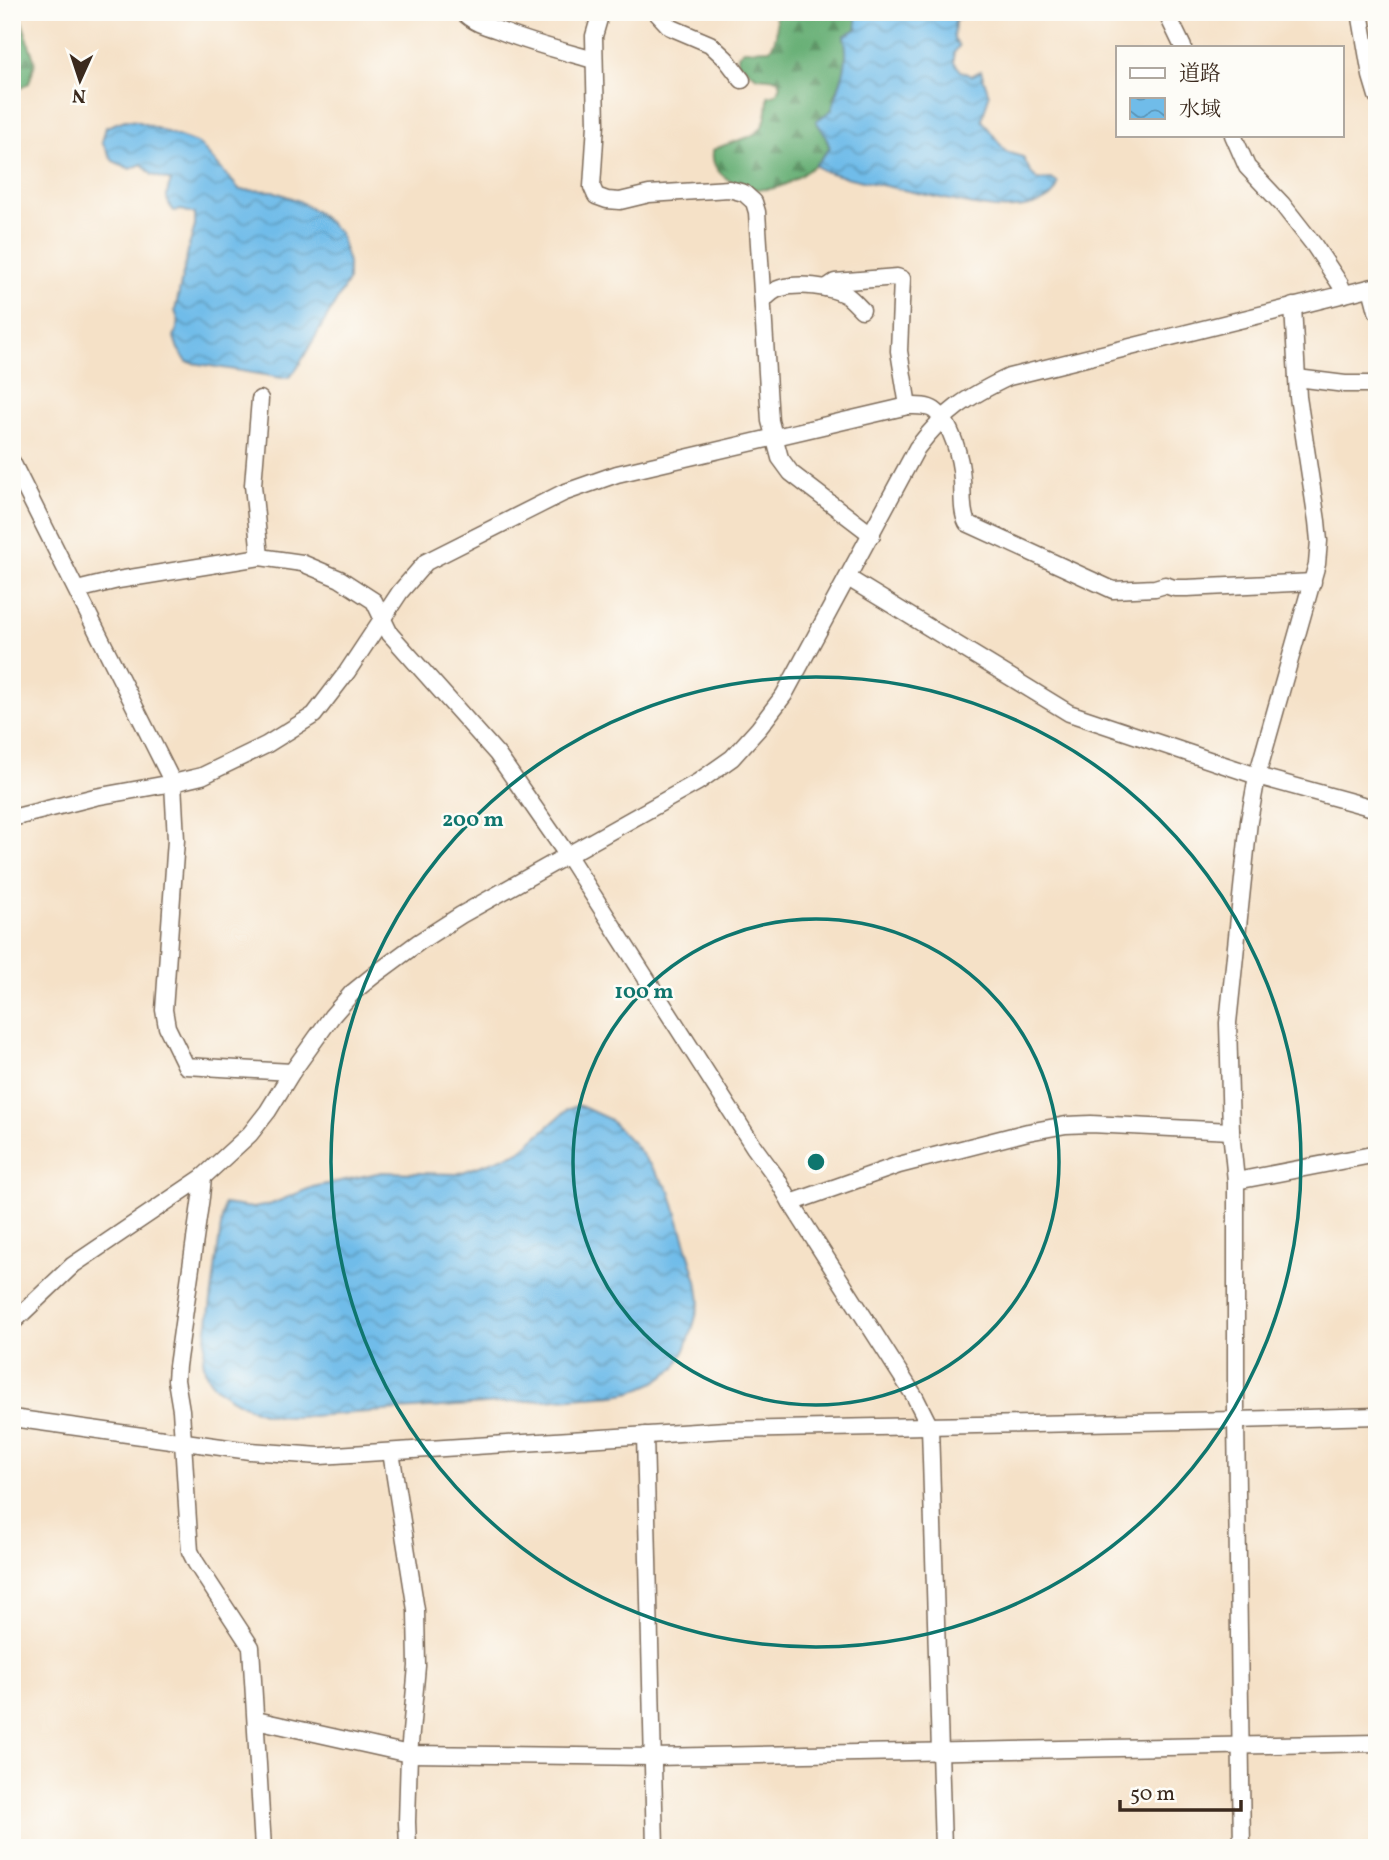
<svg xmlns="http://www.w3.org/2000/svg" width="1389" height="1860" font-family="Vollkorn,'Noto Serif JP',serif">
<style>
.forest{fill:url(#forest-firs);stroke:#526d4a;stroke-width:2}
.water{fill:url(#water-waves);stroke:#567384;stroke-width:2}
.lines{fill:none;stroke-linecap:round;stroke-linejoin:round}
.minor-casing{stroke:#7c6a59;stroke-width:19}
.minor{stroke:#fff;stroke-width:16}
.ring{fill:none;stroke:#0f766e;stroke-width:3.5}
.centre{fill:#0f766e;stroke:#fdfcf7;stroke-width:3.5}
.ring-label{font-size:21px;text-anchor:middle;font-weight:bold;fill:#0f766e;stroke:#fdfcf7;stroke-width:5;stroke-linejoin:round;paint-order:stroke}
</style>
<defs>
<pattern id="forest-firs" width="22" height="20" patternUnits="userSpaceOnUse" patternTransform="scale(1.75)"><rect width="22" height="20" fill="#69b077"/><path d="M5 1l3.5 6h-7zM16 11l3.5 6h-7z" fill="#588f61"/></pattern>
<pattern id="water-waves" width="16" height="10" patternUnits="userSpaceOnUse" patternTransform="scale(1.75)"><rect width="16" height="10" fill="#70bce9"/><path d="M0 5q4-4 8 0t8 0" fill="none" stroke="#5d99bc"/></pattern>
</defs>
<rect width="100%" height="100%" fill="#fdfcf7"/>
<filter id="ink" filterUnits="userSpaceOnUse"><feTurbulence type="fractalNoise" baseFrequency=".0143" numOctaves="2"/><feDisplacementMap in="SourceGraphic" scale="14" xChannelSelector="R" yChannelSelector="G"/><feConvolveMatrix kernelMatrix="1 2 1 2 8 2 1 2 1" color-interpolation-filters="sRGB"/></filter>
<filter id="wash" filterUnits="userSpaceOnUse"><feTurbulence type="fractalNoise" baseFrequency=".00686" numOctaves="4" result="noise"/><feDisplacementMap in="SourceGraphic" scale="28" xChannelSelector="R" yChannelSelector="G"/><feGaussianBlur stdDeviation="1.57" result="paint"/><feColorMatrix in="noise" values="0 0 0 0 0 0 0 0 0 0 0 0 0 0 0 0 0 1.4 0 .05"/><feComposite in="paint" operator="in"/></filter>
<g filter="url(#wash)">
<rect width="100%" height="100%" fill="#f5e1c7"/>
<g class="forest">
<polygon points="12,12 19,12 35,63 29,83 12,93"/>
<path d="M774 12H855L857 29 844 36 847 49 845 72 837 92 825 135 830 148C825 153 821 160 816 164 808 171 787 185 778 187 754 195 708 181 713 150 746 133 768 145 768 96L776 94 781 86 779 79 757 77 738 62V55L744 50 770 49C778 37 778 26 774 12Z"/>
</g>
<g class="water">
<path d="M855 12H962L964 15 955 21 954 39 959 46 954 53V62L961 71 971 76 981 71 989 95 982 120 1006 152 1023 157 1031 173 1038 180 1051 179 1058 183C1056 201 1031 207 1015 208 992 210 969 204 946 199 911 192 876 184 841 176L824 171 815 165 830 148 825 135 816 121 832 110C839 83 851 64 844 36L857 29Z"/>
<path d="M125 120 137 121 199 144 240 190 273 191 299 201 318 213 340 233 348 263V281L296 370 290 377 282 378 187 362 178 349 174 337 179 322 175 311 189 246 195 226V214L182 210 174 211C164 200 166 194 171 181L152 175 142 164 130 169 113 161 102 142 106 127Z"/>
<path d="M578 1105 609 1119 634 1144 670 1191 697 1281 700 1301 693 1327 685 1350 675 1368 655 1382 632 1392 615 1395 297 1417C286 1417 274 1417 263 1413 246 1408 215 1392 207 1376 205 1371 204 1365 203 1359L224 1204 253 1208 269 1205 313 1187 382 1172 457 1174 519 1152 567 1110Z"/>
</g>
</g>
<g filter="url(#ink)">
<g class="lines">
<defs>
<g id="minor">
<path d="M463 12C472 22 485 26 498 30 529 43 562 51 594 60"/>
<polyline points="601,12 594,36 596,124 592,187 596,196 607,200 620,201 649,194 729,189 744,193 754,202 757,212 770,421 780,458 791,473 872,535"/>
<polyline points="656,12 670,27 710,44 726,59 742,80"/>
<polyline points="1166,12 1183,47"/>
<polyline points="1360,12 1371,76 1377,96"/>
<polyline points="1233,135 1247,167 1282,204 1314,245 1340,284 1344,294"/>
<polyline points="826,288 835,282 897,277 902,279 899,351 908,406"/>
<polyline points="1371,288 1377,311"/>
<path d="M763 301C768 295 773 290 781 288 798 283 830 286 846 295 852 299 857 305 862 310"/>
<polyline points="1297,378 1345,384 1377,384"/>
<polyline points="260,399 253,485 260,557"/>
<polyline points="12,462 173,783 176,840 164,1010 167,1027 186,1066 292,1072"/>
<polyline points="848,578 1069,713 1257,776 1377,809"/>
<polyline points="77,590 118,580 260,557 302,563 340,579 374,601 390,634 497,754 568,856 754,1147 776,1177 791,1203 915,1397 930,1427 943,1848"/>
<path d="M12 818 95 797 173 783 202 776 266 745 314 715 347 672 400 592 426 562 563 493 617 474 908 406C916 406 927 405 934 410 952 423 961 459 962 480 963 494 961 511 967 523L1113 590 1155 588 1165 585 1174 588H1187L1313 582"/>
<polyline points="203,1177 201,1197 177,1366 176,1380 181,1410 189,1537 190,1551 196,1563 251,1647 263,1848"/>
<polyline points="1236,1181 1377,1154"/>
<polyline points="791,1203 899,1165 1028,1132 1066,1125 1091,1124 1231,1131"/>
<path d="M12 1323 73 1265 203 1177 250 1134 268 1111 292 1072 332 1016 352 993 373 976 419 942 461 915 698 782 732 758 759 728 784 695 917 448C945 411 967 397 1009 377L1377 286"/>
<polyline points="12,1418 250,1451 320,1456 726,1430 1236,1420 1377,1416"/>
<polyline points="645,1435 655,1848"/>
<polyline points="391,1452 416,1610 417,1666 409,1754 407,1822 408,1848"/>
<polyline points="256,1720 409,1754 652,1757 1377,1743"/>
<polyline points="1242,1848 1236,1420 1236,1181 1231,1131 1228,1023 1249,821 1257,776 1317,564 1319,541 1317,521 1298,397 1293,306"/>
</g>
</defs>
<use href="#minor" class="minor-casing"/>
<use href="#minor" class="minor"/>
</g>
</g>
<g class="ring">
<circle cx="816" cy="1162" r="243"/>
<circle cx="816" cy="1162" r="485"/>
</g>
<circle cx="816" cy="1162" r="10" class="centre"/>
<g class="ring-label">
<text x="473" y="826">200 m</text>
<text x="644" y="998">100 m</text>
</g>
<rect width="1389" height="1860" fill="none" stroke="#fdfcf7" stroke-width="42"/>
<rect x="1116" y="46" width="228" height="91" fill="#fdfcf7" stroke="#afa8a0" stroke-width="2"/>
<rect x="1130" y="68" width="35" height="10" fill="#ffffff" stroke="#afa8a0" stroke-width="2"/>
<text x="1179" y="80" font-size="21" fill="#3b2a1e">道路</text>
<rect x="1130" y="98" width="35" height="21" fill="url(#water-waves)" stroke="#afa8a0" stroke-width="2"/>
<text x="1179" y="116" font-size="21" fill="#3b2a1e">水域</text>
<g transform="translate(80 80) rotate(183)" stroke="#fdfcf7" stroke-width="5" paint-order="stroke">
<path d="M0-5L12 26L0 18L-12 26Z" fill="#3b2a1e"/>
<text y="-10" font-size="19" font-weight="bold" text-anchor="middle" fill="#3b2a1e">N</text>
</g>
<path d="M1120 1800v10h121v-10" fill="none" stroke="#3b2a1e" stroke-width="3.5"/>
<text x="1130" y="1800" font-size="21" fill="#3b2a1e" stroke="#fdfcf7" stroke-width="5" paint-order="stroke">50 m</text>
</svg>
